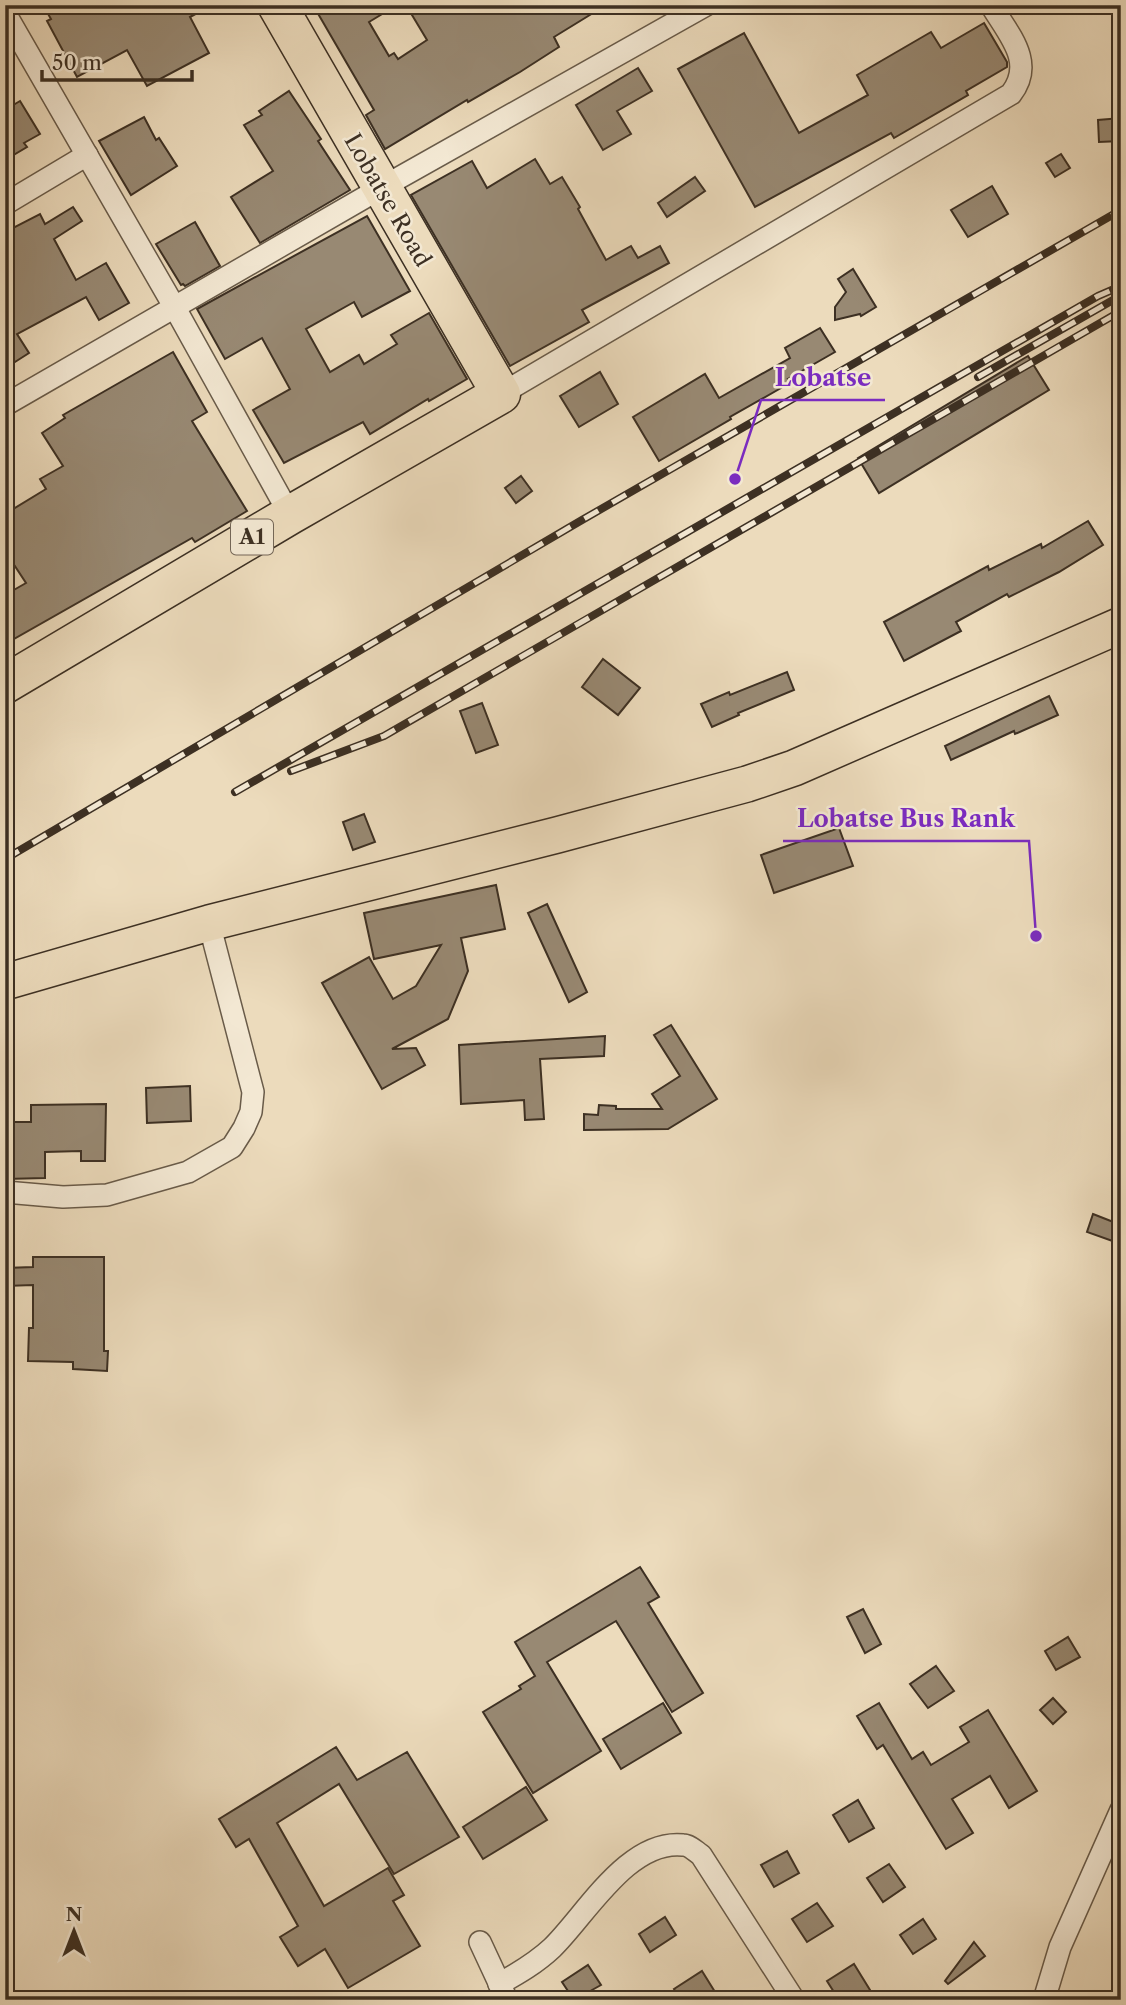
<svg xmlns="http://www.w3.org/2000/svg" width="1126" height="2005" font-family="'Libre Caslon Text',serif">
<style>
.building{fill:#988973;stroke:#3d3023;stroke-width:2}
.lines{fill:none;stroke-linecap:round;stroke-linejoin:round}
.street-casing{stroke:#695b49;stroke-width:24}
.primary-casing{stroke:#3d3023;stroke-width:38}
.highway-casing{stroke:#3d3023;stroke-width:41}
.street{stroke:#f3e8d3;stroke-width:21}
.primary{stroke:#ecdbbc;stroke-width:35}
.highway{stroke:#ecdbbc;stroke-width:38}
.rail-casing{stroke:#3d3023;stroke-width:8}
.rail{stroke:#f3e8d3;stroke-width:5;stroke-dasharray:16;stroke-linecap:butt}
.labels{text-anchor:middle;stroke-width:5;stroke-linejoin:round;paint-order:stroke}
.shield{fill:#f3e8d3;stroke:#746758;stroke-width:2}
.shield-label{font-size:21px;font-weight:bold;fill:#3d3023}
.street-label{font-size:23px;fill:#3d3023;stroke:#f3e8d3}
.leader{fill:none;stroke:#7b2cbf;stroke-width:2.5}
.callout-dot{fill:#7b2cbf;stroke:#f3e8d3;stroke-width:2.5}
.callout-label{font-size:24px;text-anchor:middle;font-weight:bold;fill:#7b2cbf;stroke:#f3e8d3;stroke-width:5;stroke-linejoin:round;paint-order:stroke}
</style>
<rect width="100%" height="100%" fill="#ecdbbc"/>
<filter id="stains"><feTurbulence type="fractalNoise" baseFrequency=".00286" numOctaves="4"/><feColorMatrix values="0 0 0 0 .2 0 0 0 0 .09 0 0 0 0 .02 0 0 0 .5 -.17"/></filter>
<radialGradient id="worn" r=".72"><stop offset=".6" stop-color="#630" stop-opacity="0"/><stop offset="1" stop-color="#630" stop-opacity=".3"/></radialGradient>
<g class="building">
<polygon points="43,5 212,5 190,17 209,53 147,86 127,50 77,77 47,21 51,19"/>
<polygon points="313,5 397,5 369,22 389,56 394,53 398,59 427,40 406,5 606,5 554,37 559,47 520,72 468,102 467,100 385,149 366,115 374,110"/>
<polygon points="984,23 1007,62 1007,67 966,91 968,95 894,138 891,133 755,207 678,69 744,33 799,133 868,95 857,75 931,32 941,48"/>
<polygon points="638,68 652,91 617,111 631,134 603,150 576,105"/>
<polygon points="289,91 321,139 318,141 350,190 260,243 231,197 273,171 244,125 262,115 259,111"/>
<polygon points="20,101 40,134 24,143 27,147 5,160 5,110"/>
<polygon points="144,117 156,140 159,138 177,166 131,195 99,141"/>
<polygon points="1121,118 1121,141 1099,142 1098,120"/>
<polygon points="1061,154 1070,168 1055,177 1046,163"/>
<polygon points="535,159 550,184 562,177 580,207 578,209 606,260 631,246 638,258 660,246 669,263 582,310 589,322 510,366 411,195 472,161 487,188"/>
<polygon points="695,177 705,191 667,217 658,203"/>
<polygon points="992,186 1008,214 968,237 951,210"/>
<polygon points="73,207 82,221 54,239 76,280 106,263 129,303 99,320 86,297 17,334 29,353 15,362 5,347 5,232 40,214 45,224"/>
<polygon points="367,216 410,291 362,317 354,302 306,329 330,372 359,355 364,364 397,344 391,335 429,313 467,379 429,401 428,399 370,434 363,422 284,463 253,410 290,389 262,338 225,359 197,309"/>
<polygon points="195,222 220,266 185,286 183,284 181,285 156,244"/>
<polygon points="853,269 876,307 861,316 860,314 835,320 835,307 846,292 838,279"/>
<polygon points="820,328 835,352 788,379 790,381 781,388 730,417 731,419 659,461 633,417 705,374 719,398 790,358 785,348"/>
<polygon points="173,352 207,412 192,421 247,511 195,542 192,538 5,644 5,595 26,583 5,551 5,514 46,489 40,479 63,466 42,433 65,418 63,415"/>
<polygon points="1028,356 1049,390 879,493 858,458"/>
<polygon points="600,372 618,404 579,427 560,396"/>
<polygon points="521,476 532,491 516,503 505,488"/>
<polygon points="1088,521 1103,545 1059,572 1009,597 1007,594 956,622 961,631 904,661 884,622 988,566 989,570 1041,544 1042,548"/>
<polygon points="603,659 640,688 618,715 582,687"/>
<polygon points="787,672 794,690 738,713 739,715 712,727 701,704 729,692 730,695"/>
<polygon points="1049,696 1058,715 1015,734 1014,731 951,760 945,746"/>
<polygon points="482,703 498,745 476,753 460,711"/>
<polygon points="364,814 375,842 353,850 343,822"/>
<polygon points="839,828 853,866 774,893 761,855"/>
<polygon points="496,885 505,929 461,938 468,971 448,1019 392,1049 416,1048 425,1065 382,1089 322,983 369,957 393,999 416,986 441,945 374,959 364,913"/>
<polygon points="547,904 587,992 569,1002 528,913"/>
<polygon points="671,1025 717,1099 668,1129 584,1130 584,1114 598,1115 599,1105 616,1106 616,1109 662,1109 652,1094 680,1076 654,1035"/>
<polygon points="605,1036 604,1056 540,1059 544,1119 525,1120 524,1100 461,1104 459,1045"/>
<polygon points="190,1086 191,1121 147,1123 146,1088"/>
<polygon points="106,1104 105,1161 81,1161 81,1151 45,1152 45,1178 5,1179 5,1122 31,1122 31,1105"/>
<polygon points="1093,1214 1121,1225 1121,1244 1087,1232"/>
<polygon points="33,1257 104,1257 104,1351 108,1351 107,1371 73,1369 73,1362 28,1361 29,1328 33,1328 33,1285 5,1286 5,1268 33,1267"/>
<polygon points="640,1567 659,1597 648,1603 703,1693 672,1712 616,1621 547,1662 601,1751 533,1793 483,1712 521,1689 519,1686 535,1676 515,1642"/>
<polygon points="863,1609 881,1644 865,1653 847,1617"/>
<polygon points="1068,1637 1080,1657 1056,1670 1045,1651"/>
<polygon points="936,1666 954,1691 928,1708 910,1684"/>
<polygon points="1053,1698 1066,1712 1053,1724 1040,1710"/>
<polygon points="663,1703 681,1733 621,1769 603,1739"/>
<polygon points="879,1703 912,1759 923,1752 931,1765 969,1742 960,1727 988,1710 1037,1791 1009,1808 990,1776 952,1799 973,1833 946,1849 883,1745 877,1749 857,1716"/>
<polygon points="336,1747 357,1780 407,1752 459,1837 394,1874 339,1784 277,1823 324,1906 388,1868 404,1895 393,1901 420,1946 348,1988 325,1949 298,1966 280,1937 298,1926 249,1839 236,1847 219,1819"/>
<polygon points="526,1787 547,1820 483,1859 463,1827"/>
<polygon points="858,1800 874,1828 849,1842 833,1815"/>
<polygon points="787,1851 799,1873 774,1887 761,1865"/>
<polygon points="889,1864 905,1887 883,1902 867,1878"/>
<polygon points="817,1903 833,1926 807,1942 792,1919"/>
<polygon points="665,1917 676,1935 650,1952 639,1934"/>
<polygon points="923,1919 936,1939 913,1954 900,1935"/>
<polygon points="974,1942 985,1956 948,1984 945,1981"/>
<polygon points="854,1964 870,1990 855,2000 839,2000 827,1981"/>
<polygon points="588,1965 601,1985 574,2000 562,1982"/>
<polygon points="702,1971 720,2000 681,2000 674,1989"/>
</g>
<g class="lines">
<defs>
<g id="street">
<polyline points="5,13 175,308 290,515"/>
<polyline points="5,204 87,155"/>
<path d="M501 394 1011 94C1036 62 1008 34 991 5"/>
<polyline points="5,405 381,188 706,5"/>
<polyline points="5,1192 63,1197 107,1195 188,1172 232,1147 244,1128 251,1112 253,1092 209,923"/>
<polyline points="480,1942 507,2000"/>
<path d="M499 1984C519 1973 536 1963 552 1948 586 1915 628 1839 683 1845 690 1845 696 1852 701 1855L794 2000"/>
<polyline points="1044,2000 1060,1947 1121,1810"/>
</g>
<polyline id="primary" points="5,982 209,923 557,835 747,784 794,768 1121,625"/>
<polyline id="highway" points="5,684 290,515 501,394 277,5"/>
</defs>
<use href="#street" class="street-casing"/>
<use href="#primary" class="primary-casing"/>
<use href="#highway" class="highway-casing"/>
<use href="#street" class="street"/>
<use href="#primary" class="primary"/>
<use href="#highway" class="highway"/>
<defs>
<g id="rail">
<polyline points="978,377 1120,296"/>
<polyline points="291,771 384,736 1121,311"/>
<polyline points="235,792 1098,296 1121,286"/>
<polyline points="5,859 582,520 1121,210"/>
</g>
</defs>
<use href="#rail" class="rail-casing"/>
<use href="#rail" class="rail"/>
</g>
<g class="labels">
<rect class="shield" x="231" y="519.5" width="42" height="35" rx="5"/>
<g class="shield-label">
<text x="252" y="544">A1</text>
</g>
<g class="street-label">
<text transform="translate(388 200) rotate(60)" y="8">Lobatse Road</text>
</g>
</g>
<path class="leader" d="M735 479L761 400H885M1036 936L1029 841H783"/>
<g class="callout-dot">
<circle cx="735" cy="479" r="7"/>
<circle cx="1036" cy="936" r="7"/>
</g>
<g class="callout-label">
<text x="823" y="386">Lobatse</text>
<text x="906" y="827">Lobatse Bus Rank</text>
</g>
<rect width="1126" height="2005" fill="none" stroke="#ecdbbc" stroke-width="28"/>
<rect x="7" y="7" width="1112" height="1991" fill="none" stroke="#3d3023" stroke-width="3.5"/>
<rect x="14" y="14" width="1098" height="1977" fill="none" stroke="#3d3023" stroke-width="2"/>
<g transform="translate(74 1931)" stroke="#f3e8d3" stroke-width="5" paint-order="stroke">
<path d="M0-5L12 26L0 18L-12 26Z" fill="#3d3023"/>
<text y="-10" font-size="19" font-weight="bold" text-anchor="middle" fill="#3d3023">N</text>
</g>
<path d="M42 70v10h150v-10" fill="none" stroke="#3d3023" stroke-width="3.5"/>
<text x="52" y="70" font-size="21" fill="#3d3023" stroke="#f3e8d3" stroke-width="5" paint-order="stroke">50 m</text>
<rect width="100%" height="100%" filter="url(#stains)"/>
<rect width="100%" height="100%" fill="url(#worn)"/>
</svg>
